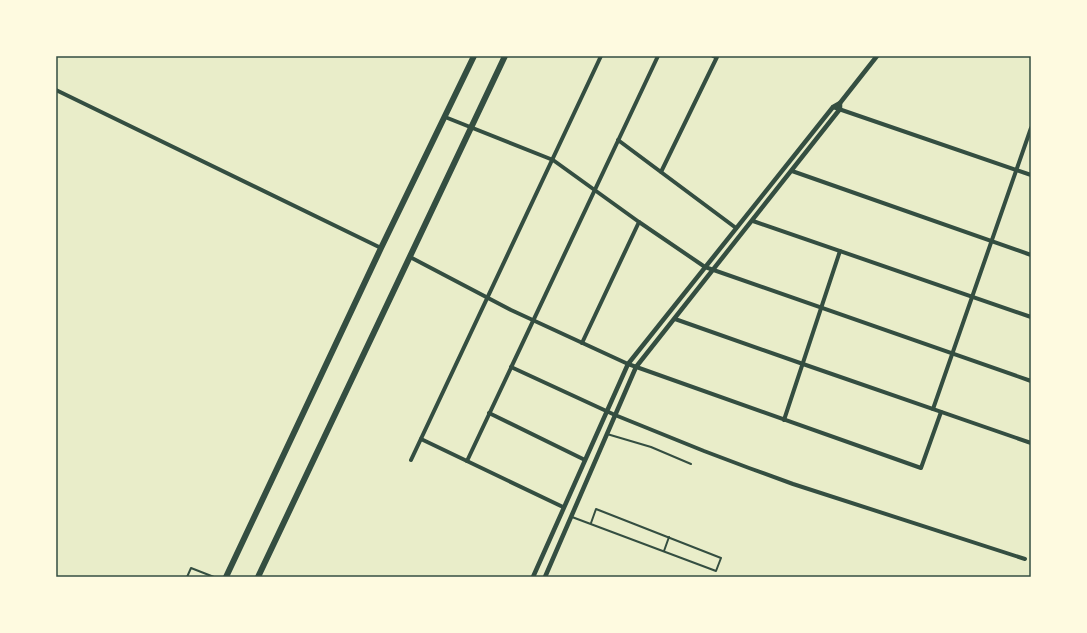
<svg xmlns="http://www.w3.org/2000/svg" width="1087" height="633" font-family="'DM Sans',sans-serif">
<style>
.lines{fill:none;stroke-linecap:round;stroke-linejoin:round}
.service{stroke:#344e41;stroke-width:2}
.minor{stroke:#344e41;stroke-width:4}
.tertiary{stroke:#344e41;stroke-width:4.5}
.primary{stroke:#344e41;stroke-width:6}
.neatline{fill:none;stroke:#344e41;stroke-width:1.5}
</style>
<rect width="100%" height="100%" fill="#e9edc9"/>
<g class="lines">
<g class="service">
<polyline points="607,434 651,447 691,464"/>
<polyline points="572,517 716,571 721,558 596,509 591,523"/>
<polyline points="664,551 669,537"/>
<polyline points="187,577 191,568 214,577"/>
</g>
<g class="minor">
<polyline points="56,90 381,248"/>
<polyline points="833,107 1031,175"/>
<polyline points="445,117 553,160 639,222 705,267 1031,381"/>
<polyline points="618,140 736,228"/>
<polyline points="792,171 1031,255"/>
<polyline points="661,172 717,57 713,56"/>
<polyline points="753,221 1031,317"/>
<polyline points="410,257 511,310 628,364 921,468 941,412"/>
<polyline points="675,319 803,364 1031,443"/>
<polyline points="582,343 639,222"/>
<polyline points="511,367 615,415 704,451 749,468 793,484 1025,559"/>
<polyline points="933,409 1031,128"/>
<polyline points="489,413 585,460"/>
<polyline points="784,420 840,251"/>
<polyline points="421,439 563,507"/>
<polyline points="411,460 601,56"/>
<polyline points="467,461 658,56"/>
</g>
<g class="tertiary">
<polyline points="533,577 628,364 833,107 840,103 877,56"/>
<polyline points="545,577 636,367 840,109 840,103"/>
</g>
<g class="primary">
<polyline points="226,577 381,248 474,56"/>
<polyline points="258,577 505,56"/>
</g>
</g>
<rect width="1087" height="633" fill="none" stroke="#fefae0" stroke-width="114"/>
<rect x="57" y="57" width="973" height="519" class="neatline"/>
</svg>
